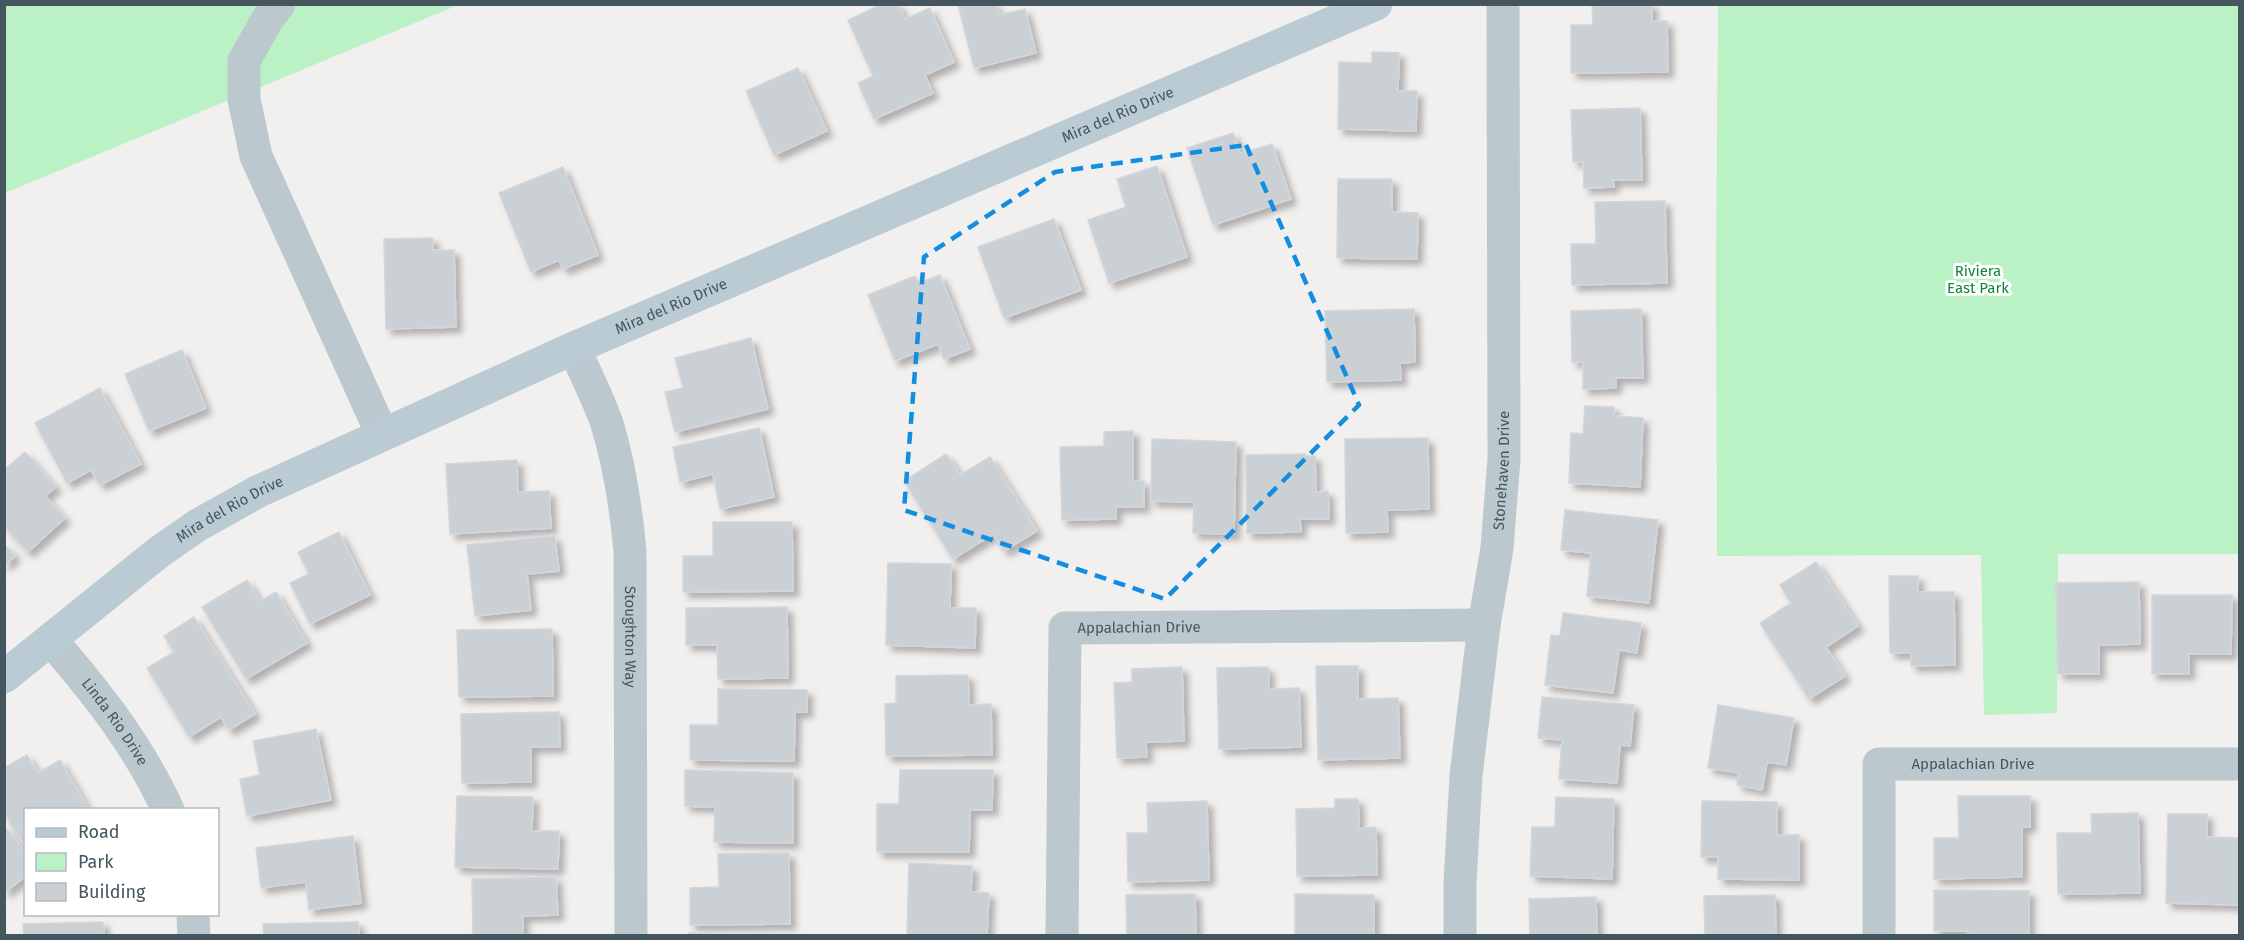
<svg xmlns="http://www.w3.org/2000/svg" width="2244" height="940" font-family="'Fira Sans',sans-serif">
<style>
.green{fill:#baf2c6}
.building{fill:#cad0d4;stroke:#d2d6db;stroke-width:1.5;filter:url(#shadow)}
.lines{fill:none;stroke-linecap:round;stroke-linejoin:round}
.street{stroke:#bbc9cf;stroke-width:33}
.secondary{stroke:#bbcbd4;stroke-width:33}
.marked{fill:none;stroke:#118ee0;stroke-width:4.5;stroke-dasharray:12 8;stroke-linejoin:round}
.labels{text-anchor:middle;stroke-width:6;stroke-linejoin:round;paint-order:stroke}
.street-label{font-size:15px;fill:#45565e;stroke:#fff}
.park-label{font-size:15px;fill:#108537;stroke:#fff}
</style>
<defs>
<filter id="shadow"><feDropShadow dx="5.5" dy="5.5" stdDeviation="3" flood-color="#0004"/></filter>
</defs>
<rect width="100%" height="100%" fill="#f2efef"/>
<g class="green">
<polygon points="5,5 458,5 5,193"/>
<polygon points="1718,5 2239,5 2239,554 2058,554 2057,713 1984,715 1981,555 1717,556 1716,266"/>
</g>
<g class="building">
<polygon points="882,4 898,4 905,19 930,8 954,62 925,75 933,93 874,119 858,83 873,76 848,20"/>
<polygon points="958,4 996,4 999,15 1025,9 1036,53 974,68"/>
<polygon points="1592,4 1652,4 1652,21 1667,21 1668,72 1571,73 1571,25 1593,25"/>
<polygon points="1372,52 1399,53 1398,91 1417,91 1416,131 1338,129 1339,62 1372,63"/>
<polygon points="798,68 827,131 774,155 746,91"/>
<polygon points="1640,108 1642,180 1613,180 1614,187 1584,188 1583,162 1573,162 1571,110"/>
<polygon points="1233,133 1240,154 1272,144 1291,199 1213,225 1187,148"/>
<polygon points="1157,166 1187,257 1109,283 1088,220 1126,207 1117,179"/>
<polygon points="563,167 598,255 563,269 559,260 531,272 499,193"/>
<polygon points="1338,179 1392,179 1392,212 1418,213 1417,259 1337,258"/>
<polygon points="1665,201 1667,283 1572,285 1571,244 1596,244 1595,202"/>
<polygon points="1054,219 1081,290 1004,318 978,247"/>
<polygon points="433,238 433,250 454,250 456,327 386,329 384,239"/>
<polygon points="940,275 970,349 944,359 938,344 895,361 868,295 915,276 919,283"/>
<polygon points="1414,309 1415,362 1400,363 1401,380 1327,382 1325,311"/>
<polygon points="1641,309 1643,378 1616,378 1616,388 1583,389 1583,362 1572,362 1571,311"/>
<polygon points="751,338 768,409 675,432 665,392 683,388 675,358"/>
<polygon points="182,350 206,408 149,431 125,374"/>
<polygon points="100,388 141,464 100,485 91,470 67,483 35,423"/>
<polygon points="1585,406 1614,407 1614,416 1643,418 1640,487 1569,483 1571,433 1583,434"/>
<polygon points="759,428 774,497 720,509 713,474 680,482 673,447"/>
<polygon points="1133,431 1133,481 1144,481 1144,507 1116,507 1116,519 1062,520 1060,447 1104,446 1104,432"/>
<polygon points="1428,438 1429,509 1387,510 1388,532 1346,533 1345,439"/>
<polygon points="1152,439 1236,442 1234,534 1193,533 1194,502 1151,501"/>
<polygon points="25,452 56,487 45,496 65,518 28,552 4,526 4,470"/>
<polygon points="946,454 960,475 990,457 1037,531 1004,551 993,534 953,559 904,481"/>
<polygon points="1305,454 1305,456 1315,456 1316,492 1328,491 1329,519 1300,519 1301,532 1247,533 1246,455"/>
<polygon points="517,460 518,492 549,491 551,528 450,534 446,464"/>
<polygon points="1565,510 1658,520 1649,603 1587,596 1591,553 1561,550"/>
<polygon points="713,522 792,522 793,591 683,592 683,556 713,556"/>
<polygon points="339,532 370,595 310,624 290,583 309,574 298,552"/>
<polygon points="555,536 559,571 527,574 531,610 475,616 467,545"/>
<polygon points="4,544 15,556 4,566"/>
<polygon points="1816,562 1858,626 1826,647 1845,676 1809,699 1760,623 1791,603 1780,585"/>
<polygon points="888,563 951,564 950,608 976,608 975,648 886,645"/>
<polygon points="1889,576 1918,576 1918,592 1954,592 1955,665 1911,666 1911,653 1890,653"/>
<polygon points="247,580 260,601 276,592 307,643 246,679 202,607"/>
<polygon points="2139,582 2140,644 2099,645 2099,674 2058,674 2056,583"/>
<polygon points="2152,595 2232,595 2231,654 2189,654 2189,674 2152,674"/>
<polygon points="787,607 788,678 718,679 717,645 686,645 686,608"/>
<polygon points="1563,613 1641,623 1637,653 1619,650 1613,693 1545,685 1551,635 1560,636"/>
<polygon points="194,617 255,714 229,730 221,717 189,737 147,668 174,652 164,636"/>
<polygon points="552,629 553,696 459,697 457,630"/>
<polygon points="1316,666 1358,666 1358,699 1398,698 1400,758 1318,760"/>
<polygon points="1182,667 1184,741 1146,742 1147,757 1117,758 1114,683 1132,682 1132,669"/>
<polygon points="1268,667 1269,689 1299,688 1301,747 1219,749 1217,668"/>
<polygon points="968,675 969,705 991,704 992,755 886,756 885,704 896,703 896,676"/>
<polygon points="718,689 807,690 807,712 795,712 794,761 690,760 690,725 718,725"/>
<polygon points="1542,697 1634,705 1630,746 1620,745 1617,783 1559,779 1562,740 1538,738"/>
<polygon points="1718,705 1794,718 1786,765 1767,762 1762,790 1737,785 1739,773 1708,768"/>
<polygon points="559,712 560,747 531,747 531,782 462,783 461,714"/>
<polygon points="316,729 331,800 247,816 240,779 260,775 253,741"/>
<polygon points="27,755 38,773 60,760 89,810 26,810 26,848 4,813 4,768"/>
<polygon points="685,770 793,773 793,843 714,842 715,807 685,806"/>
<polygon points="900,770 993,770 992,810 970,810 969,852 877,852 877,804 899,804"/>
<polygon points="457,796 533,797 532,831 559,831 558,869 455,867"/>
<polygon points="1958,796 2030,796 2030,827 2022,827 2022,877 1934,879 1934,838 1959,838"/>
<polygon points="1556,797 1614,799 1612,879 1530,876 1532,827 1555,827"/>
<polygon points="1335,799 1358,799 1359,828 1376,827 1377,875 1297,876 1296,809 1335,808"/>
<polygon points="1207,801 1209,880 1128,882 1127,833 1148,833 1147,803"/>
<polygon points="1702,801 1777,802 1777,835 1799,835 1799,880 1718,879 1718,857 1701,857"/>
<polygon points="2138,813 2140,893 2058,894 2057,833 2092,833 2091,814"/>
<polygon points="2168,814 2207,814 2207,837 2240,838 2240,905 2166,903"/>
<polygon points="4,826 26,852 26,876 4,893"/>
<polygon points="353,836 361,903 309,910 306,882 261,888 256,848"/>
<polygon points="789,853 790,924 690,925 690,888 719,887 718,854"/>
<polygon points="909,863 972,866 971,892 989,893 987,936 907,936"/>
<polygon points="556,877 558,915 523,916 523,936 473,936 472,879"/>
<polygon points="1934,890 2029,891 2029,936 1968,936 1968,931 1934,931"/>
<polygon points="1195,894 1196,936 1127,936 1126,895"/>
<polygon points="1295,894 1374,895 1374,936 1295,936"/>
<polygon points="1775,895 1776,935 1796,936 1705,936 1704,896"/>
<polygon points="1596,897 1597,936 1530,936 1529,899"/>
<polygon points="103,922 104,936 24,936 23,924"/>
<polygon points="358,922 359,936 264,936 263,924"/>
<polygon points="689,933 752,936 689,936"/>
</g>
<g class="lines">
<g class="street">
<polyline points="279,4 267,20 244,61 244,99 256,156 382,434"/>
<path id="s1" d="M574 348C585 373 598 398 607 424 620 466 626 508 630 551L631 936"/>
<path id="s2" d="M51 640C96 692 139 746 168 810"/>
<polyline points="193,914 194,936"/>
<path id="s3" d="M1062 936 1065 628 1484 625"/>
<path id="s4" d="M1460 936V883L1466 776 1484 625 1497 548 1504 459 1503 4"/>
<path id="s5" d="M1879 936V764H2240"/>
</g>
<path class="secondary" id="s6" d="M4 677 159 552 198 525 259 491 574 348 1376 4"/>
</g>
<path class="marked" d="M1246 145 1359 405 1165 599 904 510 924 257 1055 172Z"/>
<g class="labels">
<g class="street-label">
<text dy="5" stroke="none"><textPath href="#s6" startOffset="1254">Mira del Rio Drive</textPath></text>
<text dy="5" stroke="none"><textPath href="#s6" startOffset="768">Mira del Rio Drive</textPath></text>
<text dy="5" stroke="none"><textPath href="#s4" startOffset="468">Stonehaven Drive</textPath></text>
<text dy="5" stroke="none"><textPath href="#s6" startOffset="282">Mira del Rio Drive</textPath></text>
<text dy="5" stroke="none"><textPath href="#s3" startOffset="382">Appalachian Drive</textPath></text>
<text dy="5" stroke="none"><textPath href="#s1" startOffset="298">Stoughton Way</textPath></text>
<text dy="5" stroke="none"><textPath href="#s2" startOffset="104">Linda Rio Drive</textPath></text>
<text dy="5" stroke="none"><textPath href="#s5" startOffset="266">Appalachian Drive</textPath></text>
</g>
<g class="park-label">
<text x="1978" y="276">Riviera<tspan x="1978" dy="17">East Park</tspan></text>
</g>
</g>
<rect width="2244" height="940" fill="none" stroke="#45565e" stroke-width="12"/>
<rect x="24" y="808" width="195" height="108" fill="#ffffff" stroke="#b5bbbf" stroke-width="1.5"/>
<rect x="36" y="828" width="30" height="9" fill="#bbcbd4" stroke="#b5bbbf" stroke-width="1.5"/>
<text x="78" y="838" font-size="18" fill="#45565e">Road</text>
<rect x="36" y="853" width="30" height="18" fill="#baf2c6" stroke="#b5bbbf" stroke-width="1.5"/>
<text x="78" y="868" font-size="18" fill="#45565e">Park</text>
<rect x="36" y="883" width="30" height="18" fill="#cad0d4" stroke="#b5bbbf" stroke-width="1.5"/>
<text x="78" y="898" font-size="18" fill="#45565e">Building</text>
</svg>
